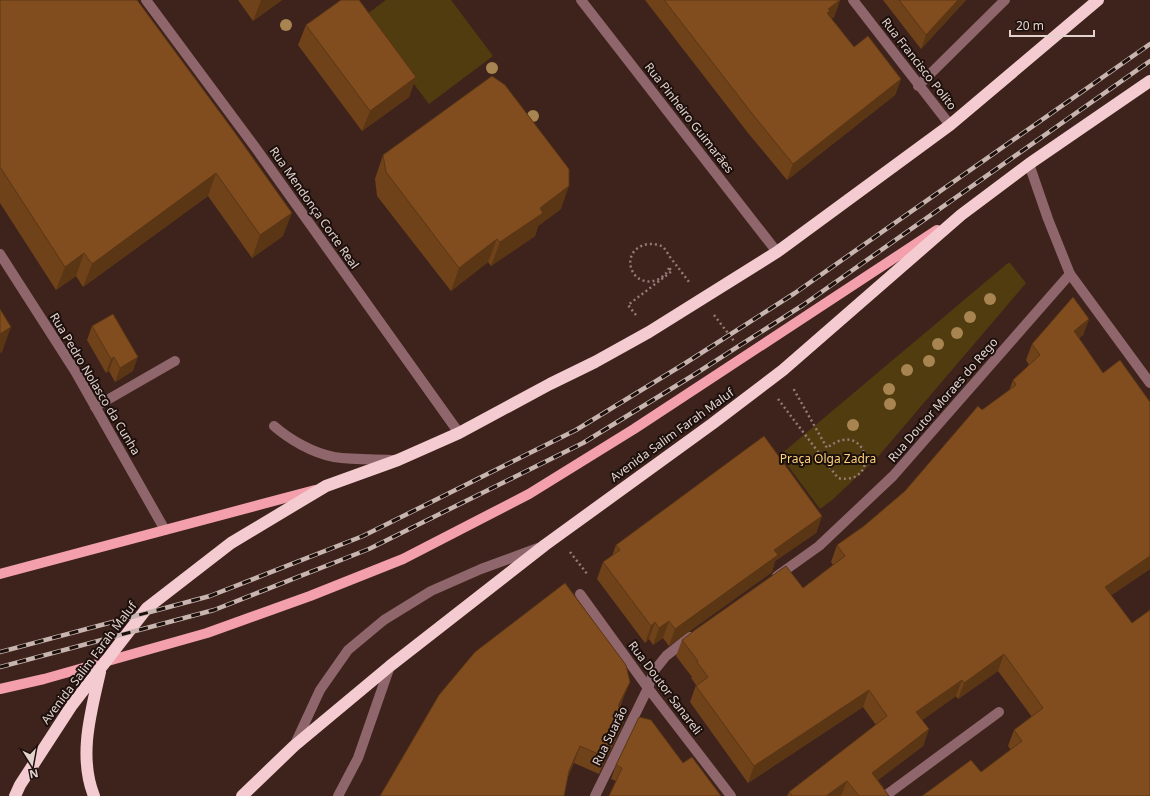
<svg xmlns="http://www.w3.org/2000/svg" width="1150" height="796" font-family="'Noto Sans',sans-serif">
<style>
.green{fill:#503c0f}
.lines{fill:none;stroke-linecap:round;stroke-linejoin:round}
.path{stroke:#937c76;stroke-width:2.5;stroke-dasharray:2 3;stroke-linecap:butt}
.minor{stroke:#8f666c;stroke-width:10}
.major{stroke:#f3a0ac;stroke-width:10}
.highway{stroke:#f4cbd0;stroke-width:12}
.rail-casing{stroke:#c8b5af;stroke-width:4.5}
.rail{stroke:#1c100d;stroke-width:3;stroke-dasharray:9;stroke-linecap:butt}
.tree{fill:#a88451}
.wall{fill:#6f421a}
.shaded-wall{fill:#5a3615}
.building{fill:#814d1e;stroke:#5a3615}
.labels{text-anchor:middle;stroke-width:4;stroke-linejoin:round;paint-order:stroke}
.street-label{font-size:12px;fill:#e4d2cd;stroke:#1c100d}
.park-label{font-size:12px;fill:#ffd37c;stroke:#1c100d}
</style>
<rect width="100%" height="100%" fill="#3e231c"/>
<g class="green">
<polygon points="386,0 451,0 493,56 429,104 363,17"/>
<polygon points="1008,263 1010,263 1026,283 876,459 832,500 820,509 780,455"/>
</g>
<g class="lines">
<g class="path">
<path d="M669 268C667 274 660 280 653 281 629 286 619 249 648 244 653 244 659 244 663 247 666 250 668 254 670 257 677 266 683 274 689 282"/>
<polyline points="636,315 628,305 672,271 669,268"/>
<polyline points="714,315 734,341"/>
<path d="M778 399 838 478C883 486 867 416 827 448L793 388"/>
<polyline points="570,552 588,575"/>
</g>
<g class="minor">
<polyline points="146,0 255,147 459,433"/>
<polyline points="581,0 777,252"/>
<polyline points="853,0 950,125"/>
<polyline points="918,86 1005,0"/>
<polyline points="1029,164 1048,219 1070,274 1150,383"/>
<polyline points="0,254 75,371 165,530"/>
<polyline points="95,407 175,361"/>
<path d="M274 426C290 440 313 453 334 457 354 460 376 459 396 460"/>
<polyline points="777,576 819,546 893,476 1070,274"/>
<polyline points="580,594 648,688 731,796"/>
<polyline points="295,744 320,690 348,650 384,620 431,591 481,569 538,548"/>
<polyline points="338,796 358,758 390,666"/>
<polyline points="595,796 648,688 654,671 666,656 690,637"/>
<polyline points="885,796 999,712"/>
</g>
<g class="major">
<polyline points="0,574 315,490"/>
<polyline points="0,689 44,679 207,633 310,596 403,559 529,494 634,429 937,230"/>
</g>
<g class="highway">
<polyline points="15,796 20,785 72,705 147,608 231,543 326,486 398,460 459,433 550,384 595,362 649,332 777,252 950,125 1098,0"/>
<path d="M94 796C78 756 91 712 100 672"/>
<polyline points="242,796 294,746 390,666 545,545 712,424 783,370 961,215 1029,164 1150,81"/>
</g>
<defs>
<g id="rail">
<polyline points="0,652 210,596 363,536 576,430 684,364 795,293 1150,44"/>
<polyline points="0,667 214,610 369,549 583,443 692,376 803,305 1150,61"/>
</g>
</defs>
<use href="#rail" class="rail-casing"/>
<use href="#rail" class="rail"/>
</g>
<g class="tree">
<circle cx="286" cy="25" r="6"/>
<circle cx="492" cy="68" r="6"/>
<circle cx="533" cy="116" r="6"/>
<circle cx="990" cy="299" r="6"/>
<circle cx="970" cy="317" r="6"/>
<circle cx="957" cy="333" r="6"/>
<circle cx="938" cy="344" r="6"/>
<circle cx="929" cy="361" r="6"/>
<circle cx="907" cy="370" r="6"/>
<circle cx="889" cy="389" r="6"/>
<circle cx="890" cy="404" r="6"/>
<circle cx="853" cy="425" r="6"/>
</g>
<g class="wall">
<polygon points="0,0 137,0 283,236 252,258 208,196 83,287 76,276 56,290 0,203"/>
<polygon points="238,0 282,0 253,21"/>
<polygon points="645,0 840,0 834,17 831,19 854,47 901,79 895,95 787,180 748,133"/>
<polygon points="883,0 966,0 921,49"/>
<polygon points="306,25 416,77 409,97 362,131 298,45"/>
<polygon points="383,155 561,209 538,226 535,236 491,266 488,262 451,291 377,196 375,179"/>
<polygon points="1089,319 1083,335 1079,338 1103,373 1150,402 1150,569 1111,595 1150,796 981,772 1011,750 1008,746 1014,730 1032,717 998,671 958,699 956,696 922,720 929,729 923,746 878,780 889,796 787,796 789,792 876,725 863,707 748,783 690,702 696,685 691,678 692,677 676,656 682,640 803,588 833,565 831,562 837,545 864,526 905,491 982,410 1009,391 1013,380 1029,365 1026,360 1032,344"/>
<polygon points="92,326 133,371 115,382 109,371 106,373 87,340"/>
<polygon points="822,516 816,533 775,561 772,572 669,646 663,638 653,645 649,639 645,643 597,579 603,562 612,556 616,545"/>
<polygon points="623,699 620,707 622,727 599,774 574,763 568,776 380,796"/>
<polygon points="683,763 616,781 611,779 616,765"/>
</g>
<g class="shaded-wall">
<polygon points="261,0 282,0 253,21"/>
<polygon points="840,0 834,17 825,23 828,9"/>
<polygon points="958,0 966,0 921,49 926,35"/>
<polygon points="416,77 409,97 362,131 370,111"/>
<polygon points="901,79 895,95 787,180 793,164"/>
<polygon points="216,173 208,196 83,287 92,264"/>
<polygon points="569,186 561,209 538,226 535,236 491,266 500,242 540,208"/>
<polygon points="292,213 283,236 252,258 260,235"/>
<polygon points="497,239 488,262 451,291 459,268"/>
<polygon points="84,253 76,276 56,290 65,267"/>
<polygon points="1089,319 1083,335 1068,347 1074,331"/>
<polygon points="11,327 2,352 0,353 0,334"/>
<polygon points="114,357 109,371 106,373 111,359"/>
<polygon points="138,357 133,371 115,382 120,368"/>
<polygon points="822,516 816,533 775,561 772,572 669,646 675,629 774,550"/>
<polygon points="1150,556 1150,569 1099,604 1105,587"/>
<polygon points="669,621 663,638 653,645 659,628"/>
<polygon points="655,622 649,639 645,643 651,626"/>
<polygon points="1004,654 998,671 958,699 964,683"/>
<polygon points="962,680 956,696 910,729 916,712"/>
<polygon points="630,682 623,699 611,723 618,706"/>
<polygon points="869,690 863,707 748,783 754,766"/>
<polygon points="628,709 622,727 599,774 605,757"/>
<polygon points="929,729 923,746 866,789 872,773"/>
<polygon points="580,746 574,763 563,788 569,771"/>
<polygon points="847,781 841,796 826,796"/>
</g>
<g class="building">
<polygon points="0,0 137,0 233,130 292,213 260,235 216,173 92,264 84,253 65,267 0,167"/>
<polygon points="341,0 359,0 416,77 370,111 306,25"/>
<polygon points="664,0 840,0 828,9 830,11 827,13 854,47 868,36 901,79 793,164 754,116"/>
<polygon points="899,0 958,0 926,35"/>
<polygon points="492,76 505,85 569,169 569,186 540,208 543,213 500,242 497,239 459,268 386,172 383,155"/>
<polygon points="1073,297 1089,319 1074,331 1103,373 1120,360 1150,402 1150,556 1105,587 1132,623 1150,610 1150,796 922,796 971,760 981,772 1022,741 1014,730 1043,708 1004,654 964,683 962,680 916,712 929,729 872,773 889,796 859,796 847,781 826,796 792,796 789,792 887,716 869,690 754,766 696,686 708,677 697,662 698,661 682,640 695,630 786,566 803,588 845,556 837,545 864,526 905,491 978,406 982,410 1016,385 1013,380 1040,355 1032,344"/>
<polygon points="0,309 11,327 0,334"/>
<polygon points="113,314 138,357 120,368 114,357 111,359 92,326"/>
<polygon points="764,436 822,516 774,550 778,555 675,629 669,621 659,628 655,622 651,626 603,562 620,550 616,545"/>
<polygon points="565,583 626,665 630,682 618,706 628,709 605,757 580,746 569,771 564,796 380,796 439,695 475,652"/>
<polygon points="639,717 651,720 683,763 692,757 721,796 609,796 622,768 616,765"/>
</g>
<g class="labels">
<g class="street-label">
<text transform="translate(919 64) rotate(52)" y="4">Rua Francisco Polito</text>
<text transform="translate(689 118) rotate(52)" y="4">Rua Pinheiro Guimarães</text>
<text transform="translate(314 208) rotate(55)" y="4">Rua Mendonça Corte Real</text>
<text transform="translate(95 384) rotate(59)" y="4">Rua Pedro Nolasco da Cunha</text>
<text transform="translate(943 400) rotate(-49)" y="4">Rua Doutor Moraes do Rego</text>
<text transform="translate(672 435) rotate(-36)" y="4">Avenida Salim Farah Maluf</text>
<text transform="translate(89 663) rotate(-53)" y="4">Avenida Salim Farah Maluf</text>
<text transform="translate(665 688) rotate(53)" y="4">Rua Doutor Sanareli</text>
<text transform="translate(610 736) rotate(-64)" y="4">Rua Suarão</text>
</g>
<g class="park-label">
<text x="828" y="463">Praça Olga Zadra</text>
</g>
</g>
<g transform="translate(32 764) rotate(169)" stroke="#1c100d" stroke-width="3" paint-order="stroke">
<path d="M0-3L7 15L0 10L-7 15Z" fill="#e4d2cd"/>
<text y="-6" font-size="11" font-weight="bold" text-anchor="middle" fill="#e4d2cd">N</text>
</g>
<path d="M1010 30v6h84v-6" fill="none" stroke="#e4d2cd" stroke-width="2"/>
<text x="1016" y="30" font-size="12" fill="#e4d2cd" stroke="#1c100d" stroke-width="3" paint-order="stroke">20 m</text>
</svg>
